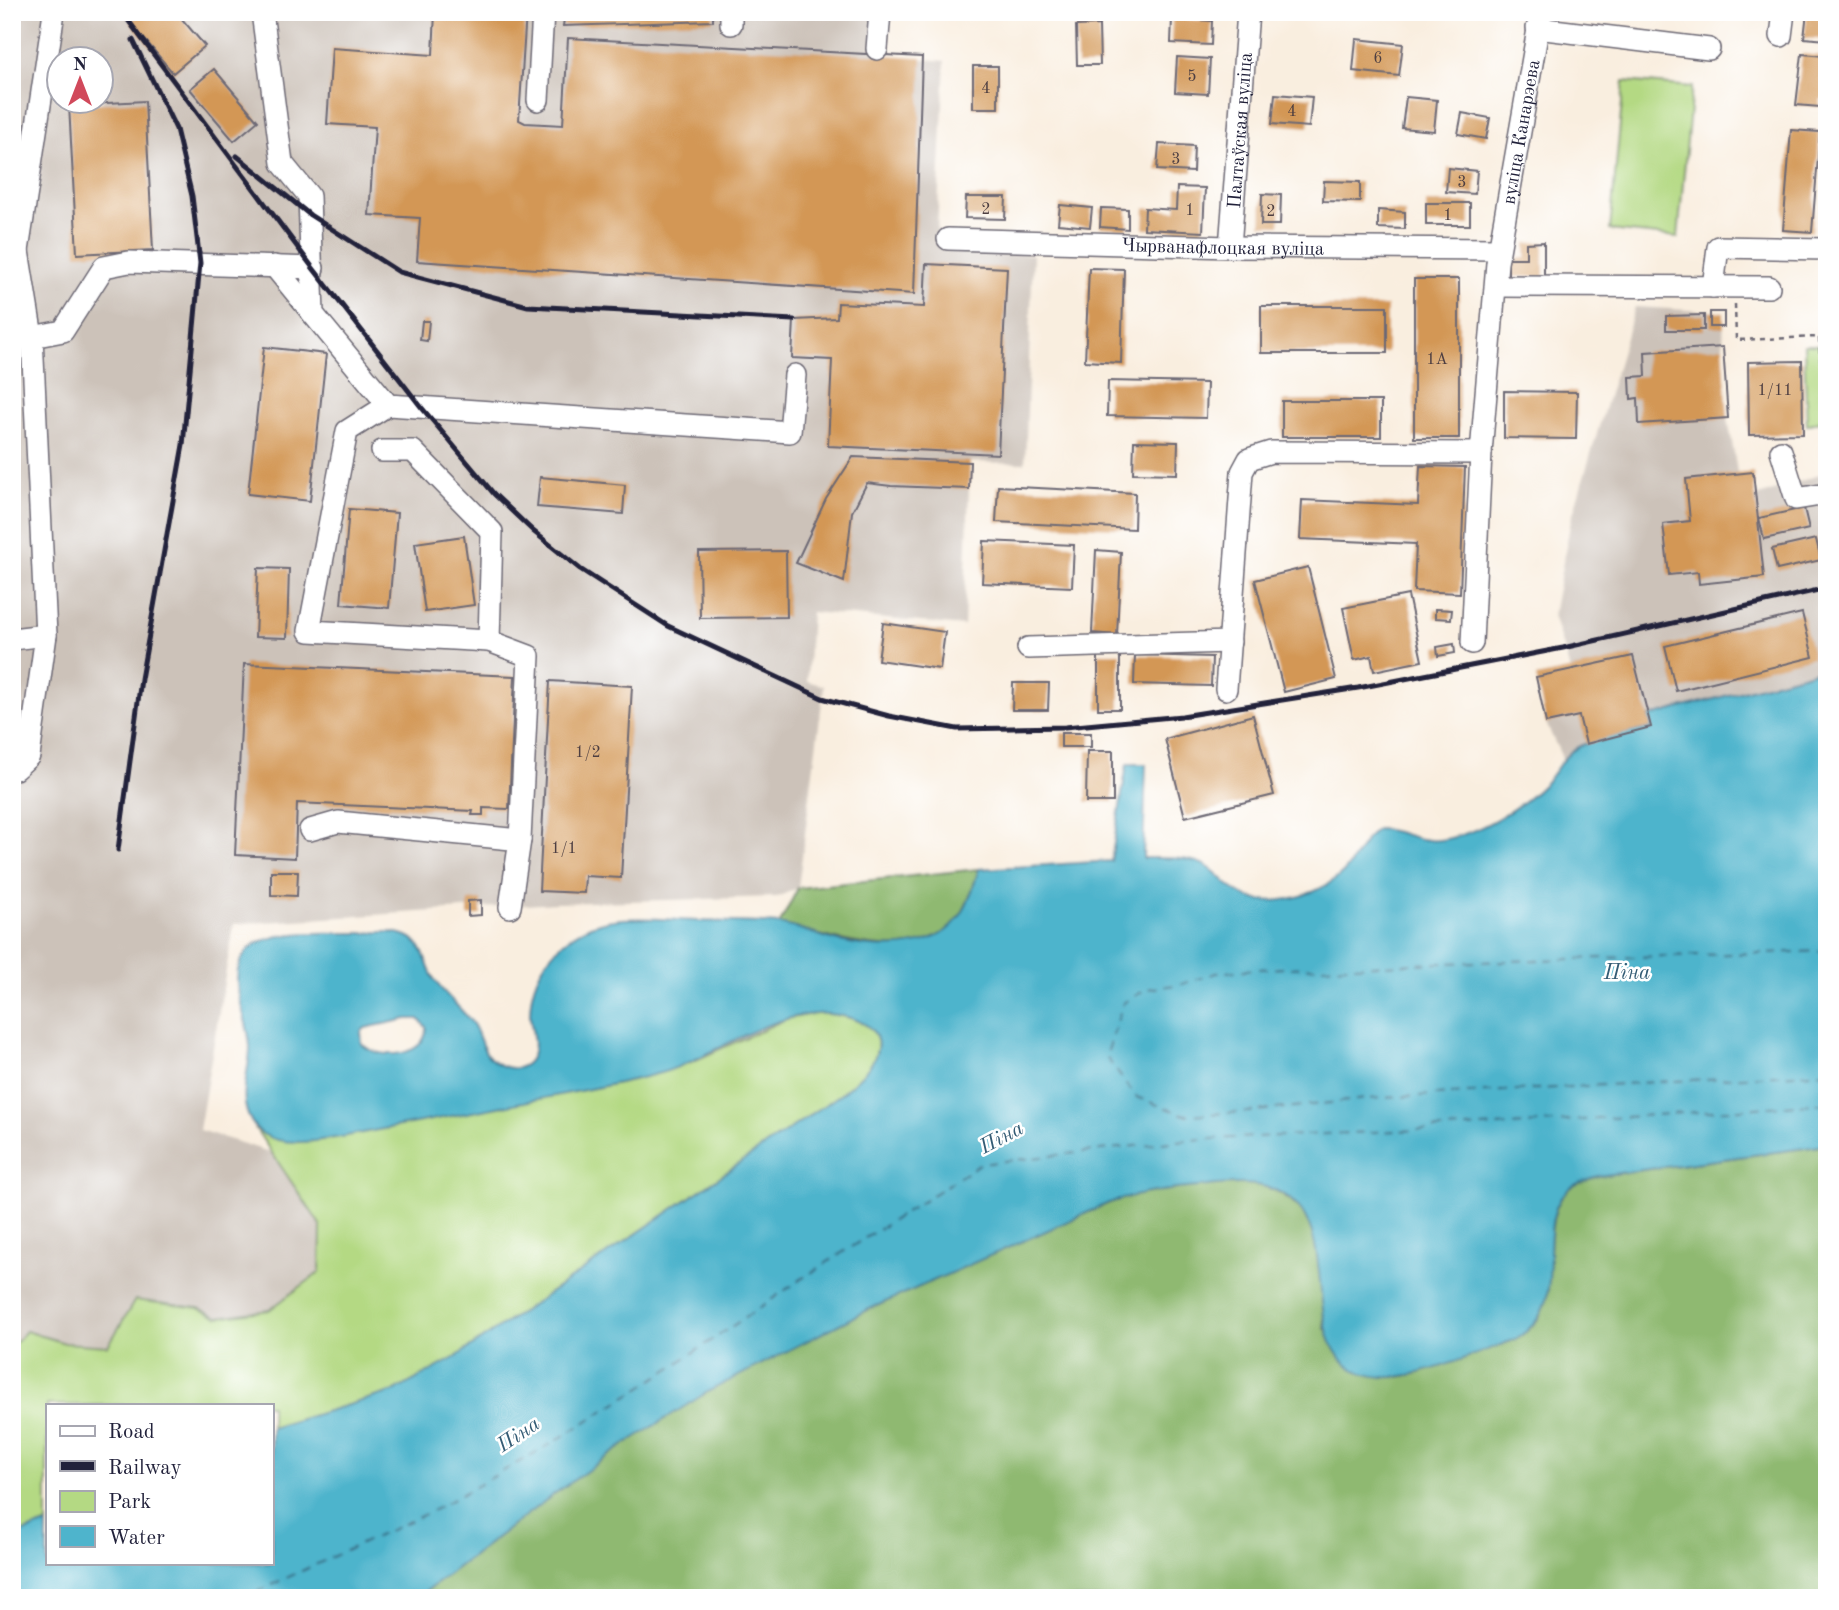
<svg xmlns="http://www.w3.org/2000/svg" width="1839" height="1610" font-family="'Old Standard TT',serif">
<style>
.industrial{fill:#ccc2b9;fill-rule:evenodd}
.green{fill:#b4d983;stroke:#6b7e5f;stroke-width:2}
.forest{fill:#8fb971;stroke:#586e56;stroke-width:2}
.water{fill:#4eb4cc;stroke:#386b84;stroke-width:2;fill-rule:evenodd}
.lines{fill:none;stroke-linecap:round;stroke-linejoin:round}
.ferry{stroke:#345c75;stroke-width:2;stroke-dasharray:9 7;stroke-linecap:butt}
.building{fill:#d39755}
.minor-casing{stroke:#6d6974;stroke-width:24}
.path{stroke:#6d6974;stroke-width:2.5;stroke-dasharray:5 5;stroke-linecap:butt}
.minor{stroke:#fff;stroke-width:21}
.rail{stroke:#22223b;stroke-width:5}
.labels{text-anchor:middle;stroke-width:5;stroke-linejoin:round;paint-order:stroke}
.number-label{font-size:16px;fill:#4e3f42}
.street-label{font-size:19px;fill:#22223b;stroke:#fff}
.water-label{font-size:21px;font-style:italic;fill:#345c75;stroke:#fff}
</style>
<rect width="100%" height="100%" fill="#fff"/>
<filter id="ink" filterUnits="userSpaceOnUse"><feTurbulence type="fractalNoise" baseFrequency=".0143" numOctaves="2"/><feDisplacementMap in="SourceGraphic" scale="14" xChannelSelector="R" yChannelSelector="G"/><feConvolveMatrix kernelMatrix="1 2 1 2 8 2 1 2 1" color-interpolation-filters="sRGB"/></filter>
<filter id="wash" filterUnits="userSpaceOnUse"><feTurbulence type="fractalNoise" baseFrequency=".00686" numOctaves="4" result="noise"/><feDisplacementMap in="SourceGraphic" scale="28" xChannelSelector="R" yChannelSelector="G"/><feGaussianBlur stdDeviation="1.57" result="paint"/><feColorMatrix in="noise" values="0 0 0 0 0 0 0 0 0 0 0 0 0 0 0 0 0 1.4 0 .05"/><feComposite in="paint" operator="in"/></filter>
<g filter="url(#wash)">
<rect width="100%" height="100%" fill="#f9eedf"/>
<g class="industrial">
<path d="M12 12H873L875 54 945 61 937 232 943 247 1033 255 1025 463 970 462 964 626 811 612 807 681 824 686 798 888 777 897 556 903 234 924 199 1130 315 1166 721 1079 271 1405H47L12 1520ZM60 60H102V102H60Z"/>
<polygon points="1635,307 1724,312 1723,347 1728,418 1742,502 1827,472 1827,668 1649,717 1651,727 1586,744 1577,747 1563,760 1546,723 1536,677 1570,670 1553,615 1571,520"/>
</g>
<g class="green">
<polygon points="1624,81 1692,87 1678,237 1610,230"/>
<polygon points="1804,345 1827,345 1827,418 1807,425"/>
<path d="M819 1013C845 1015 893 1022 873 1061 866 1074 852 1084 841 1094L456 1357 395 1391 271 1428V1405H47V1524L12 1536V1346L26 1331 65 1343 108 1346 135 1300 199 1308 218 1317 269 1310 320 1272 321 1226 255 1128C274 1143 298 1141 321 1140L632 1080 694 1061 786 1019Z"/>
</g>
<g class="forest">
<path d="M979 869C973 887 968 908 955 923 913 969 829 935 779 925L798 888Z"/>
<path d="M1827 1145V1598H417C512 1526 607 1449 711 1390 839 1318 975 1262 1109 1203 1143 1191 1235 1175 1269 1188 1285 1194 1301 1206 1309 1222 1322 1246 1322 1300 1325 1329L1398 1377 1419 1373 1514 1340C1523 1334 1532 1328 1538 1319 1560 1284 1538 1214 1569 1189 1577 1182 1588 1179 1598 1176Z"/>
</g>
<path class="water" d="M1827 668V1145L1598 1176C1588 1179 1577 1182 1569 1189 1536 1215 1562 1284 1538 1318 1532 1328 1523 1334 1514 1340 1478 1352 1419 1380 1382 1377 1278 1369 1361 1212 1266 1187 1248 1182 1226 1184 1208 1186 1173 1189 1142 1192 1109 1203L865 1311 709 1391 627 1443 554 1494 417 1598H12V1536L47 1524V1563H271V1428L395 1391 456 1357 841 1094C852 1084 864 1075 871 1064 896 1025 845 1012 817 1014 762 1016 715 1056 664 1072 625 1083 584 1090 544 1098 483 1110 423 1122 362 1133 335 1138 287 1150 263 1134 257 1130 251 1122 248 1115 239 1093 250 1069 250 1047 249 1023 237 1002 237 979 237 969 241 957 248 950 272 927 331 934 363 933 377 932 394 930 407 936 426 944 425 967 436 982 447 997 462 1009 473 1024 480 1035 481 1049 490 1058 495 1063 504 1068 512 1068 521 1069 528 1064 532 1056 537 1043 530 1026 530 1013 531 962 571 923 621 919 646 917 672 920 697 921 724 922 751 922 778 924 799 927 818 936 839 941 875 949 931 953 957 920 969 905 973 887 979 869L1111 861 1127 764H1146L1143 858C1161 858 1179 857 1197 862 1214 867 1222 881 1236 891 1264 911 1312 897 1337 878 1355 865 1360 841 1377 829 1400 829 1418 843 1440 840 1476 835 1521 808 1546 782 1557 770 1564 754 1578 747 1597 737 1629 733 1651 728L1648 717ZM407 1019H419L426 1027C428 1057 378 1061 362 1044L361 1032 365 1028Z"/>
<g class="lines">
<g class="ferry">
<polyline points="1827,951 1255,969 1216,973 1182,984 1147,989 1123,1003 1106,1057 1136,1097 1185,1115 1248,1112 1366,1099 1827,1072"/>
<polyline points="243,1598 432,1511 544,1448 662,1374 803,1278 980,1164 1187,1140 1467,1128 1827,1103"/>
</g>
</g>
<g id="blocks">
<g class="building">
<polygon points="142,12 176,12 205,46 173,73 130,22"/>
<polygon points="435,12 526,12 519,120 525,123 563,125 568,38 922,57 914,294 417,261 420,218 369,215 375,127 327,124 332,48 433,55"/>
<polygon points="565,12 713,12 713,21 563,26"/>
<polygon points="1807,12 1827,12 1827,40 1804,38"/>
<polygon points="1172,18 1212,21 1211,45 1171,43"/>
<polygon points="1099,25 1100,65 1077,65 1076,26"/>
<polygon points="1356,39 1403,44 1399,76 1353,71"/>
<polygon points="1802,54 1825,56 1822,80 1827,80 1827,100 1821,99 1820,107 1796,105"/>
<polygon points="1177,57 1210,59 1208,94 1175,92"/>
<rect x="973" y="66" width="25" height="42"/>
<polygon points="214,69 258,121 234,141 190,89"/>
<polygon points="1275,94 1312,97 1309,127 1272,124"/>
<polygon points="1406,97 1437,100 1434,131 1402,128"/>
<polygon points="145,101 153,250 77,254 69,105"/>
<polygon points="1462,113 1490,118 1486,139 1458,134"/>
<polygon points="1791,130 1820,132 1812,232 1783,230"/>
<polygon points="1159,144 1194,146 1193,172 1157,170"/>
<polygon points="1448,168 1477,171 1475,194 1446,192"/>
<polygon points="1324,181 1360,182 1360,202 1323,201"/>
<polygon points="1177,187 1205,188 1203,232 1144,229 1145,208 1176,210"/>
<polygon points="1262,194 1281,195 1280,225 1261,225"/>
<polygon points="966,197 1006,197 1005,219 965,218"/>
<rect x="1426" y="203" width="44" height="22"/>
<polygon points="1060,205 1092,208 1090,227 1058,224"/>
<polygon points="1101,208 1128,209 1128,229 1100,227"/>
<polygon points="1378,210 1405,212 1405,229 1378,228"/>
<polygon points="1544,242 1544,277 1508,277 1508,258 1526,258 1526,243"/>
<polygon points="926,264 1007,268 998,454 828,446 832,360 792,358 794,320 837,318 838,303 924,307"/>
<polygon points="1089,268 1124,269 1121,363 1085,361"/>
<rect x="1414" y="279" width="45" height="159"/>
<rect x="1261" y="306" width="126" height="47"/>
<rect x="1710" y="312" width="14" height="15"/>
<polygon points="1704,315 1704,330 1666,330 1666,316"/>
<polygon points="422,321 429,321 427,341 420,340"/>
<polygon points="264,347 326,354 310,501 248,494"/>
<polygon points="1723,347 1728,418 1639,424 1638,398 1631,399 1630,377 1646,376 1645,352"/>
<polygon points="1802,361 1803,434 1749,435 1748,362"/>
<polygon points="1108,381 1207,383 1206,418 1107,416"/>
<polygon points="1504,391 1577,392 1576,439 1504,438"/>
<rect x="1282" y="401" width="99" height="36"/>
<polygon points="1134,441 1178,442 1177,474 1133,473"/>
<polygon points="853,457 970,462 969,489 891,486 867,483 852,512 844,582 796,563 826,499"/>
<polygon points="1420,466 1465,467 1460,593 1414,591 1416,544 1300,539 1302,500 1418,505"/>
<polygon points="1753,472 1764,577 1699,584 1698,572 1669,575 1663,524 1690,521 1686,479"/>
<polygon points="540,477 625,485 623,514 537,507"/>
<polygon points="998,486 1135,493 1134,529 996,522"/>
<polygon points="1804,508 1809,529 1764,539 1759,518"/>
<polygon points="349,509 397,513 389,608 341,604"/>
<polygon points="464,536 474,605 425,612 415,543"/>
<polygon points="1816,539 1821,560 1777,570 1772,549"/>
<polygon points="984,541 1074,545 1072,587 982,583"/>
<polygon points="1096,550 1121,552 1117,635 1092,633"/>
<polygon points="786,551 787,617 700,618 699,552"/>
<polygon points="1308,567 1336,679 1284,692 1255,580"/>
<polygon points="258,568 289,569 287,638 255,637"/>
<polygon points="1408,595 1422,661 1374,671 1371,656 1354,660 1343,608"/>
<polygon points="1435,609 1452,610 1451,619 1435,618"/>
<polygon points="1802,613 1813,657 1676,691 1665,646"/>
<polygon points="883,623 945,632 940,669 878,660"/>
<polygon points="1454,644 1455,653 1438,656 1437,647"/>
<rect x="1098" y="653" width="22" height="56"/>
<polygon points="1135,655 1212,657 1211,686 1134,684"/>
<polygon points="1633,656 1651,727 1586,744 1579,716 1546,723 1536,677"/>
<polygon points="244,664 515,676 509,809 483,808 483,815 472,815 473,811 297,803 295,858 235,855"/>
<polygon points="550,681 632,686 621,878 585,876 584,893 539,891"/>
<polygon points="1013,683 1049,683 1048,710 1012,710"/>
<polygon points="1253,715 1274,795 1185,817 1165,739"/>
<rect x="1061" y="733" width="30" height="14"/>
<polygon points="1087,751 1113,751 1113,802 1086,802"/>
<polygon points="271,871 298,871 297,896 271,895"/>
<polygon points="481,900 481,915 468,916 468,901"/>
</g>
</g>
</g>
<g filter="url(#ink)">
<use href="#blocks" fill-opacity="0" stroke="#6d6974" stroke-width="2"/>
<g class="lines">
<defs>
<g id="minor">
<polyline points="262,12 282,163 309,196 313,314 388,405 790,432 795,375"/>
<polyline points="731,24 731,12"/>
<polyline points="1537,28 1709,49"/>
<polyline points="1781,36 1784,12"/>
<polyline points="877,49 880,12"/>
<polyline points="538,100 543,12"/>
<path id="s1" d="M948 239 1230 247 1498 249"/>
<path id="s2" d="M1230 247 1248 12"/>
<polyline points="12,252 18,251 54,12"/>
<polyline points="274,266 313,314"/>
<polyline points="1496,286 1769,287"/>
<polyline points="1713,287 1718,247 1826,249"/>
<polyline points="32,337 63,331 104,267 129,262 313,268"/>
<polyline points="388,405 347,431 309,631 489,641 529,656 520,840 510,907"/>
<polyline points="382,451 413,451 492,532 489,641"/>
<polyline points="1781,451 1796,499 1827,494"/>
<polyline points="12,639 46,635 32,337 18,251"/>
<path id="s3" d="M1472 643 1481 453 1497 263 1541 12"/>
<polyline points="1028,648 1230,642"/>
<polyline points="1226,689 1242,472 1249,459 1271,452 1481,453"/>
<polyline points="12,769 15,769 29,756 46,635"/>
<polyline points="310,830 338,822 520,840"/>
</g>
</defs>
<use href="#minor" class="minor-casing"/>
<polyline class="path" points="1735,304 1736,340 1819,337 1822,399"/>
<use href="#minor" class="minor"/>
<g class="rail">
<polyline points="122,12 313,268 422,408 494,494 533,531 580,569 668,626 822,698 889,716 957,729 1065,727 1182,716 1358,688 1563,648 1827,588"/>
<polyline points="237,156 310,215 399,272 528,306 794,320"/>
<polyline points="118,850 141,679 183,445 200,263 192,196 176,129 133,40"/>
</g>
</g>
</g>
<g class="labels">
<g class="number-label">
<text x="1378" y="63">6</text>
<text x="1192" y="81">5</text>
<text x="986" y="93">4</text>
<text x="1292" y="116">4</text>
<text x="1176" y="164">3</text>
<text x="1462" y="187">3</text>
<text x="986" y="214">2</text>
<text x="1190" y="215">1</text>
<text x="1271" y="216">2</text>
<text x="1448" y="220">1</text>
<text x="1437" y="364">1А</text>
<text x="1775" y="395">1/11</text>
<text x="588" y="757">1/2</text>
<text x="564" y="853">1/1</text>
</g>
<g class="street-label">
<text dy="7" stroke="none"><textPath href="#s2" startOffset="117">Палтаўская вуліца</textPath></text>
<text dy="7" stroke="none"><textPath href="#s3" startOffset="514">вуліца Канарэева</textPath></text>
<text dy="7" stroke="none"><textPath href="#s1" startOffset="275">Чырванафлоцкая вуліца</textPath></text>
</g>
<g class="water-label">
<text x="1627" y="979">Піна</text>
<text transform="translate(1001 1137) rotate(-28)" y="7">Піна</text>
<text transform="translate(518 1434) rotate(-34)" y="7">Піна</text>
</g>
</g>
<rect width="1839" height="1610" fill="none" stroke="#fff" stroke-width="42"/>
<rect x="46" y="1404" width="228" height="161" fill="#ffffff" stroke="#a7a7b1" stroke-width="2"/>
<rect x="60" y="1426" width="35" height="10" fill="#ffffff" stroke="#a7a7b1" stroke-width="2"/>
<text x="108" y="1438" font-size="21" fill="#22223b">Road</text>
<rect x="60" y="1461" width="35" height="10" fill="#22223b" stroke="#a7a7b1" stroke-width="2"/>
<text x="108" y="1474" font-size="21" fill="#22223b">Railway</text>
<rect x="60" y="1491" width="35" height="21" fill="#b4d983" stroke="#a7a7b1" stroke-width="2"/>
<text x="108" y="1508" font-size="21" fill="#22223b">Park</text>
<rect x="60" y="1526" width="35" height="21" fill="#4eb4cc" stroke="#a7a7b1" stroke-width="2"/>
<text x="108" y="1544" font-size="21" fill="#22223b">Water</text>
<g transform="translate(80 80)"><circle r="33" fill="#ffffff" stroke="#a7a7b1" stroke-width="2"/>
<path d="M0-5L12 26L0 18L-12 26Z" fill="#d1495b"/>
<text y="-10" font-size="19" font-weight="bold" text-anchor="middle" fill="#22223b">N</text>
</g>
</svg>
